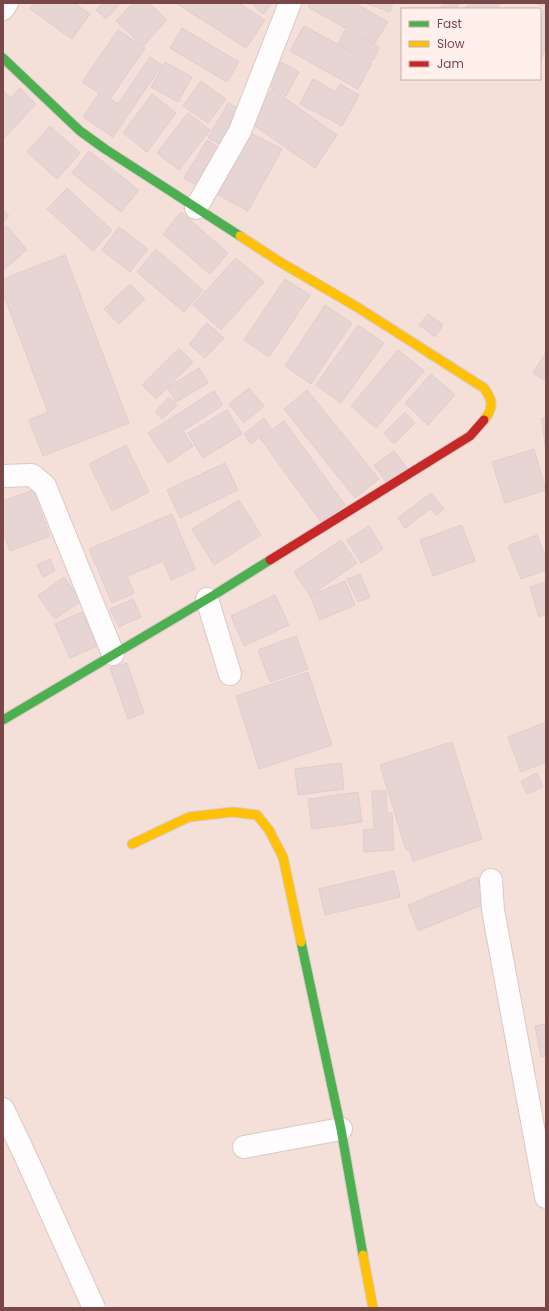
<svg xmlns="http://www.w3.org/2000/svg" width="549" height="1311" font-family="Poppins,sans-serif">
<style>
.residential{fill:#f5dfd9;fill-rule:evenodd}
.building{fill:#e7d5d3;stroke:#e1cdcb}
.lines{fill:none;stroke-linecap:round;stroke-linejoin:round}
.street-casing{stroke:#dac8c7;stroke-width:24}
.fast-casing{stroke:#dccac7;stroke-width:11}
.slow-casing{stroke:#dccac7;stroke-width:11}
.jam-casing{stroke:#dccac7;stroke-width:11}
.street{stroke:#fefcfc;stroke-width:22}
.fast{stroke:#4caf50;stroke-width:9}
.slow{stroke:#ffc107;stroke-width:9}
.jam{stroke:#c62828;stroke-width:9}
</style>
<rect width="100%" height="100%" fill="#f8ede9"/>
<path class="residential" d="M3 3H546V1308H3ZM402 9H540V79H402Z"/>
<g class="building">
<polygon points="35,3 74,3 90,14 72,39 30,9"/>
<polygon points="103,3 121,3 106,19 96,10"/>
<polygon points="133,3 149,3 167,20 143,46 116,21"/>
<polygon points="176,3 239,3 265,20 246,48"/>
<polygon points="251,3 273,3 263,14"/>
<polygon points="310,3 355,3 388,22 374,44 308,7"/>
<polygon points="365,3 393,3 390,12"/>
<polygon points="444,3 460,3 456,9 440,9"/>
<polygon points="468,3 500,3 497,9 465,9"/>
<polygon points="535,3 546,3 546,48 540,62 540,20 545,7"/>
<polygon points="304,26 372,63 358,89 290,51"/>
<polygon points="182,28 239,62 227,82 170,48"/>
<polygon points="118,30 145,48 110,99 118,104 150,57 162,65 113,137 83,117 99,93 82,82"/>
<polygon points="345,30 379,47 373,61 338,44"/>
<polygon points="165,62 192,77 178,102 151,87"/>
<polygon points="281,62 299,72 286,96 268,86"/>
<polygon points="313,79 336,92 340,84 359,95 342,126 300,104"/>
<polygon points="201,81 226,99 208,123 183,106"/>
<polygon points="20,88 36,104 3,139 3,93 4,92 11,98"/>
<polygon points="272,89 337,135 315,168 249,122"/>
<polygon points="152,94 176,113 147,152 123,133"/>
<polygon points="228,103 242,110 222,145 208,138"/>
<polygon points="188,113 210,130 179,170 157,153"/>
<polygon points="50,126 80,153 57,179 27,152"/>
<polygon points="251,133 282,149 248,211 218,195"/>
<polygon points="207,140 223,150 201,188 184,178"/>
<polygon points="89,151 139,190 121,212 72,173"/>
<polygon points="67,188 112,230 93,251 47,209"/>
<polygon points="3,209 9,216 3,222"/>
<polygon points="181,212 228,253 210,274 163,234"/>
<polygon points="7,226 27,250 3,270 3,229"/>
<polygon points="119,227 148,249 130,272 102,250"/>
<polygon points="156,249 203,290 184,312 137,272"/>
<polygon points="65,255 129,423 43,456 29,420 48,412 3,293 3,279"/>
<polygon points="236,258 264,282 221,330 193,305"/>
<polygon points="285,279 310,295 269,357 244,340"/>
<polygon points="130,284 145,299 119,324 104,309"/>
<polygon points="325,305 352,323 311,384 285,366"/>
<polygon points="428,314 443,325 435,337 419,325"/>
<polygon points="207,323 224,338 205,358 189,344"/>
<polygon points="358,325 384,343 341,403 316,385"/>
<polygon points="179,348 193,362 156,399 142,385"/>
<polygon points="398,350 424,371 376,428 351,406"/>
<polygon points="546,352 546,381 533,373"/>
<polygon points="199,368 208,383 176,402 167,388"/>
<polygon points="431,374 455,395 428,425 405,403"/>
<polygon points="249,388 264,406 244,423 229,404"/>
<polygon points="307,390 379,479 355,498 284,409"/>
<polygon points="214,391 223,405 183,431 193,446 168,463 148,433"/>
<polygon points="169,397 177,405 162,419 155,412"/>
<polygon points="227,410 242,434 203,458 188,433"/>
<polygon points="405,412 415,423 394,444 384,433"/>
<polygon points="264,418 271,428 251,444 244,434"/>
<polygon points="542,418 546,418 546,454"/>
<polygon points="284,421 345,505 321,522 260,438"/>
<polygon points="126,445 149,492 112,511 89,464"/>
<polygon points="534,449 546,490 505,503 492,462"/>
<polygon points="394,451 409,471 389,486 374,465"/>
<polygon points="225,463 238,490 180,518 167,490"/>
<polygon points="33,490 50,536 10,551 3,532 3,501"/>
<polygon points="431,493 444,509 436,515 430,509 405,528 398,518"/>
<polygon points="239,500 261,535 214,565 192,529"/>
<polygon points="172,514 195,569 171,580 163,561 127,576 134,593 112,603 89,549"/>
<polygon points="462,525 475,561 433,576 420,540"/>
<polygon points="369,526 383,549 361,563 347,540"/>
<polygon points="537,535 546,558 546,570 521,579 508,546"/>
<polygon points="341,540 357,563 310,596 294,572"/>
<polygon points="50,559 55,571 43,577 37,565"/>
<polygon points="360,574 370,597 358,602 347,579"/>
<polygon points="64,577 81,601 55,619 38,596"/>
<polygon points="345,581 355,605 320,620 310,596"/>
<polygon points="546,582 546,614 539,617 530,587"/>
<polygon points="275,595 289,625 244,646 231,616"/>
<polygon points="133,599 141,617 119,627 110,609"/>
<polygon points="82,612 97,646 70,658 55,624"/>
<polygon points="296,636 308,669 270,682 258,650"/>
<polygon points="127,663 144,713 128,719 110,668"/>
<polygon points="308,672 332,745 259,769 236,696"/>
<polygon points="546,722 546,762 521,772 508,737"/>
<polygon points="452,742 482,839 413,861 409,849 406,850 380,765"/>
<polygon points="341,763 344,789 298,795 295,769"/>
<polygon points="537,773 543,787 527,794 521,781"/>
<polygon points="372,791 386,791 387,813 392,813 394,850 364,852 363,830 374,829"/>
<polygon points="358,792 362,822 312,829 308,799"/>
<polygon points="394,871 400,897 325,915 319,889"/>
<polygon points="477,877 487,903 418,931 408,905"/>
<polygon points="546,1024 546,1056 541,1057 535,1026"/>
</g>
<g class="lines">
<defs>
<g id="street">
<polyline points="3,9 7,3"/>
<polyline points="196,208 240,131 290,3"/>
<polyline points="3,476 32,475 45,486 113,654"/>
<polyline points="207,599 230,674"/>
<polyline points="491,880 493,910 546,1197"/>
<polyline points="3,1109 24,1153 94,1308"/>
<polyline points="244,1147 341,1129"/>
</g>
<g id="fast">
<polyline points="3,58 80,131 105,149 240,236"/>
<polyline points="3,720 214,595 270,560"/>
<polyline points="301,942 341,1129 363,1255"/>
</g>
<g id="slow">
<path d="M240 236 280 262 357 307 484 388C493 400 494 408 484 420"/>
<polyline points="132,844 189,817 233,812 257,815 269,830 283,857 301,942"/>
<polyline points="363,1255 373,1308"/>
</g>
<polyline id="jam" points="270,560 470,436 484,420"/>
</defs>
<use href="#street" class="street-casing"/>
<use href="#fast" class="fast-casing"/>
<use href="#slow" class="slow-casing"/>
<use href="#jam" class="jam-casing"/>
<use href="#street" class="street"/>
<use href="#fast" class="fast"/>
<use href="#slow" class="slow"/>
<use href="#jam" class="jam"/>
</g>
<rect width="549" height="1311" fill="none" stroke="#794747" stroke-width="8"/>
<rect x="401" y="8" width="140" height="72" fill="#fff0eb" stroke="#c9aca9"/>
<rect x="409" y="21" width="20" height="6" fill="#4caf50" stroke="#c9aca9"/>
<text x="437" y="28" font-size="12" fill="#794747">Fast</text>
<rect x="409" y="41" width="20" height="6" fill="#ffc107" stroke="#c9aca9"/>
<text x="437" y="48" font-size="12" fill="#794747">Slow</text>
<rect x="409" y="61" width="20" height="6" fill="#c62828" stroke="#c9aca9"/>
<text x="437" y="68" font-size="12" fill="#794747">Jam</text>
</svg>
